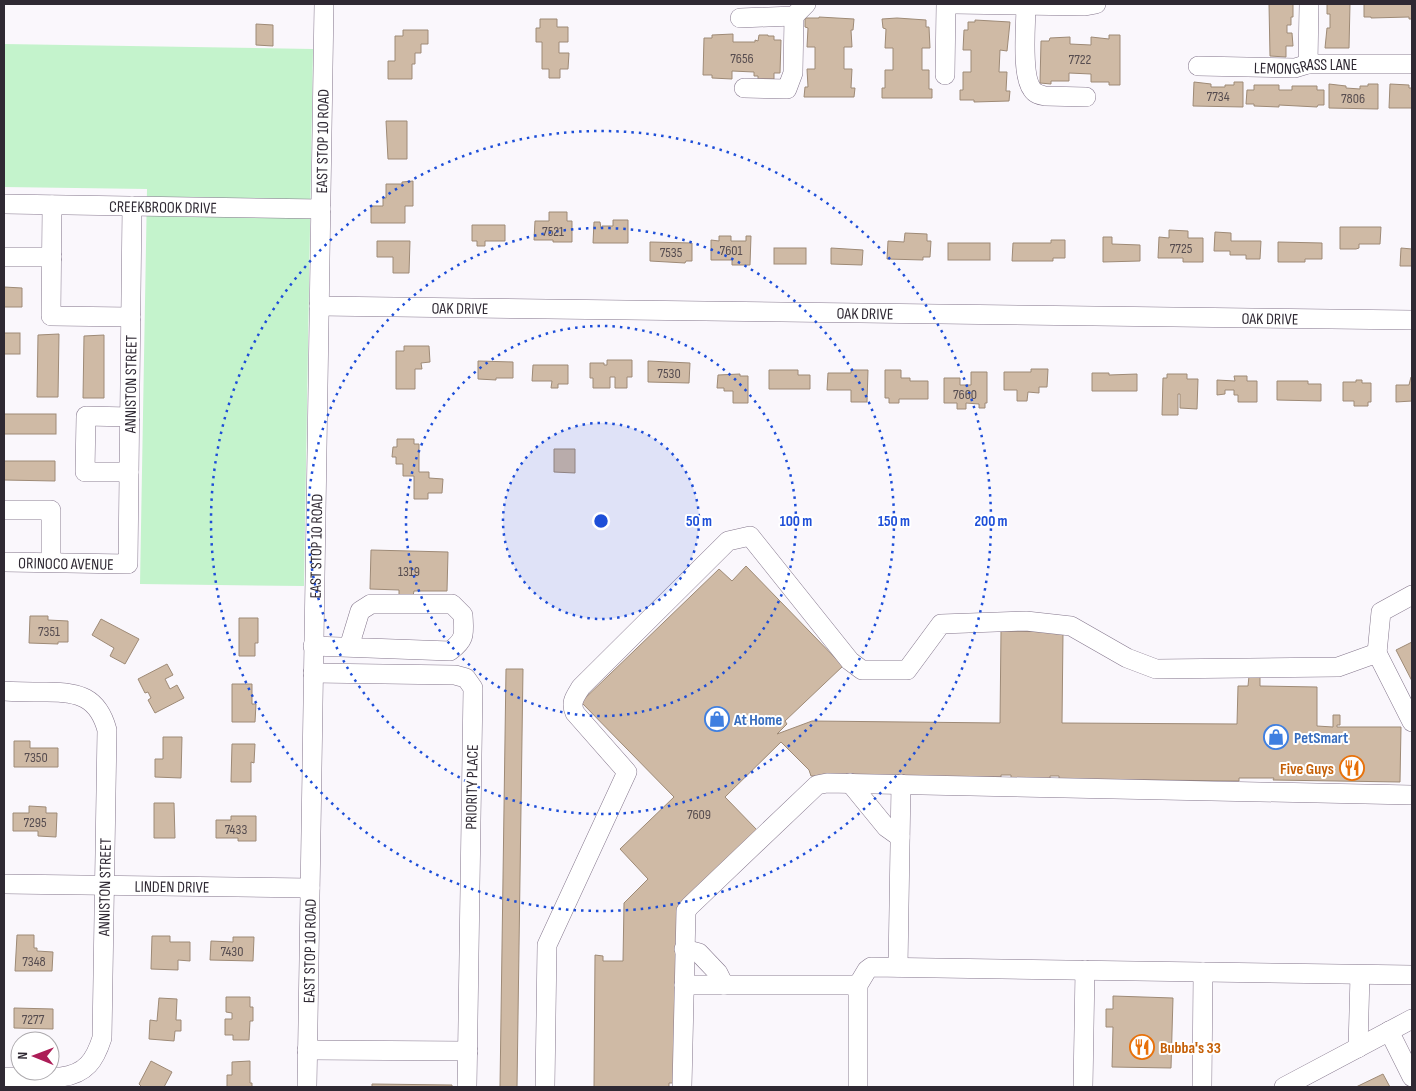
<svg xmlns="http://www.w3.org/2000/svg" width="1416" height="1091" font-family="'Sofia Sans Condensed',sans-serif">
<style>
.green{fill:#c4f3cc}
.building{fill:#cfbaa5;stroke:#9e8a76}
.lines{fill:none;stroke-linecap:round;stroke-linejoin:round}
.minor-casing{stroke:#84768c;stroke-width:20}
.minor{stroke:#fff;stroke-width:19}
.ring{fill:none;stroke:#1d4ed8;stroke-width:2.5;stroke-dasharray:2.5 5}
.labels{text-anchor:middle;stroke-width:4;stroke-linejoin:round;paint-order:stroke}
.number-label{font-size:14px;fill:#574d50}
.street-label{font-size:16px;fill:#2f2933;stroke:#fff}
.shop-label{font-size:16px;font-weight:bold;fill:#366cbe;stroke:#fff;text-anchor:start}
.food-label{font-size:16px;font-weight:bold;fill:#c56008;stroke:#fff;text-anchor:end}
.centre{fill:#1d4ed8;stroke:#fff;stroke-width:2.5}
.ring-label{font-size:15px;text-anchor:middle;font-weight:bold;fill:#1d4ed8;stroke:#fff;stroke-width:4;stroke-linejoin:round;paint-order:stroke}
</style>
<rect width="100%" height="100%" fill="#faf7fc"/>
<polygon class="green" points="4,44 313,49 304,586 140,584 147,189 4,187"/>
<g class="building">
<polygon points="1269,4 1293,4 1293,17 1291,17 1291,25 1287,25 1287,33 1292,33 1293,46 1286,46 1286,57 1270,56"/>
<polygon points="1327,4 1350,4 1349,48 1325,48 1327,28 1330,28 1330,14 1327,14"/>
<polygon points="1364,4 1412,4 1412,19 1409,19 1409,17 1371,18 1371,17 1364,17"/>
<polygon points="819,17 854,19 853,30 851,30 852,47 844,47 844,69 852,69 851,88 855,88 854,97 804,97 805,87 808,87 807,69 815,69 815,47 807,47 808,28 805,27 805,18 819,18"/>
<polygon points="897,18 926,20 926,27 929,27 930,48 922,48 922,70 929,70 929,89 932,89 932,98 882,98 882,88 885,88 885,70 893,70 893,48 885,48 886,29 883,28 882,19"/>
<polygon points="540,19 557,19 557,27 568,27 568,42 559,42 559,53 569,53 568,69 560,69 560,78 549,78 549,69 542,69 542,42 536,42 536,28 540,28"/>
<polygon points="975,20 1010,22 1007,51 1000,50 999,72 1007,72 1006,91 1010,91 1009,101 974,102 974,100 960,100 960,90 963,90 963,72 971,72 971,50 963,50 964,30 968,30 968,22 975,22"/>
<polygon points="256,24 273,25 273,46 256,45"/>
<polygon points="403,30 428,30 428,44 421,44 421,53 415,53 415,64 412,64 412,79 388,79 388,61 395,61 395,36 403,36"/>
<polygon points="733,34 733,42 755,42 755,40 758,41 759,35 768,35 768,36 774,36 774,40 781,40 780,73 774,73 774,79 758,79 758,76 754,76 754,72 732,71 732,79 712,78 712,75 703,75 704,38 712,38 712,35"/>
<polygon points="1109,35 1120,35 1120,85 1109,85 1109,82 1091,82 1091,74 1069,73 1069,81 1051,81 1051,84 1040,83 1041,41 1049,41 1050,38 1070,37 1070,44 1091,45 1091,37 1109,39"/>
<polygon points="1194,82 1211,84 1211,87 1225,87 1225,85 1234,85 1234,82 1243,82 1243,107 1193,106"/>
<polygon points="1329,84 1346,86 1346,88 1360,89 1360,86 1368,86 1368,84 1378,84 1378,109 1329,108"/>
<polygon points="1390,84 1409,85 1409,88 1412,88 1412,108 1389,108"/>
<polygon points="1254,85 1279,85 1279,90 1292,90 1292,86 1317,86 1317,90 1324,90 1324,105 1318,105 1317,107 1279,105 1279,107 1254,106 1254,104 1246,104 1247,90 1254,90"/>
<polygon points="386,121 407,121 407,159 388,159"/>
<polygon points="413,181 413,206 405,206 405,223 371,223 371,206 383,206 383,198 386,198 386,184 402,184 402,182"/>
<polygon points="549,212 567,212 567,221 572,221 572,242 553,242 553,240 534,240 535,221 549,221"/>
<polygon points="613,220 628,220 628,243 593,243 594,222 600,222 601,228 602,228 602,226 613,226"/>
<polygon points="472,225 505,225 505,241 485,241 485,246 477,246 477,241 472,241"/>
<polygon points="1340,227 1381,227 1380,244 1359,244 1359,248 1356,249 1340,249"/>
<polygon points="1169,230 1188,231 1188,238 1203,238 1203,262 1183,262 1183,258 1158,258 1159,237 1169,238"/>
<polygon points="1215,232 1231,233 1231,241 1261,241 1260,259 1246,259 1246,255 1230,255 1230,251 1214,251"/>
<polygon points="905,233 927,234 927,241 931,241 930,257 923,257 923,260 887,259 888,241 904,242"/>
<polygon points="719,236 731,236 731,241 746,241 746,236 751,236 750,265 732,265 732,260 711,260 711,240 719,241"/>
<polygon points="1103,237 1112,237 1112,244 1140,245 1140,261 1103,262"/>
<polygon points="1051,240 1065,240 1065,258 1053,258 1053,261 1012,261 1013,243 1051,243"/>
<polygon points="377,241 410,241 409,273 393,273 393,257 377,257"/>
<polygon points="650,242 692,243 692,261 686,261 685,263 650,261"/>
<polygon points="1278,242 1322,243 1322,259 1305,259 1305,262 1278,262"/>
<rect x="948" y="243" width="42" height="17"/>
<rect x="774" y="248" width="32" height="16"/>
<polygon points="831,248 863,250 862,265 831,264"/>
<polygon points="1401,248 1412,249 1412,266 1400,266"/>
<polygon points="4,287 22,288 22,307 4,307"/>
<rect x="4" y="333" width="16" height="21"/>
<polygon points="59,334 58,397 37,397 38,335"/>
<polygon points="104,335 104,398 83,398 84,336"/>
<polygon points="404,346 429,346 430,362 421,363 422,369 415,369 415,389 396,389 396,351 404,351"/>
<polygon points="607,360 632,360 632,377 627,377 627,388 615,388 615,377 610,377 610,388 593,388 593,378 590,378 590,363 604,363 604,365 607,365"/>
<polygon points="478,361 513,362 513,378 496,378 496,380 478,379"/>
<polygon points="648,361 690,363 689,383 648,382"/>
<polygon points="533,365 568,365 568,384 558,384 558,388 551,388 552,381 532,381"/>
<polygon points="1031,369 1048,369 1047,387 1039,387 1039,393 1028,392 1027,401 1017,401 1017,390 1004,390 1004,372 1031,372"/>
<polygon points="769,370 798,370 798,375 810,375 810,389 769,389"/>
<polygon points="851,370 868,370 867,402 851,402 851,390 827,390 828,373 851,373"/>
<polygon points="885,370 901,370 901,378 910,378 910,381 928,381 928,399 899,399 899,403 889,403 889,398 885,398"/>
<polygon points="971,372 987,372 987,403 985,403 985,408 979,408 979,404 966,403 966,409 957,409 957,403 944,403 944,378 960,378 960,385 971,385"/>
<polygon points="1092,373 1109,373 1109,375 1137,374 1137,391 1092,391"/>
<polygon points="740,374 740,376 748,376 748,403 733,403 733,391 724,391 724,388 717,388 718,375"/>
<polygon points="1167,374 1187,374 1187,379 1198,379 1197,409 1180,408 1180,394 1178,394 1178,415 1162,415 1163,378 1167,378"/>
<polygon points="1234,376 1247,376 1247,381 1257,381 1257,402 1238,402 1238,395 1234,395 1234,390 1225,390 1225,394 1217,395 1217,380 1235,381"/>
<polygon points="1411,377 1412,377 1412,401 1396,402 1396,385 1409,385"/>
<polygon points="1356,380 1362,380 1362,383 1371,383 1371,402 1368,402 1368,406 1354,406 1354,401 1343,401 1343,382 1356,382"/>
<polygon points="1277,381 1308,381 1308,384 1321,384 1321,401 1277,400"/>
<rect x="4" y="414" width="52" height="20"/>
<polygon points="397,439 414,439 414,444 419,444 419,472 429,472 429,478 443,479 442,493 428,493 428,499 414,499 414,476 403,476 403,464 396,464 396,457 392,457 393,447 397,447"/>
<polygon points="554,449 575,449 575,473 554,472"/>
<polygon points="4,461 55,461 55,481 4,480"/>
<polygon points="371,550 448,552 447,591 414,591 413,596 399,595 399,590 370,589"/>
<polygon points="746,566 843,666 785,721 787,724 777,734 812,721 1000,723 1001,631 1063,632 1062,723 1237,724 1238,686 1248,686 1249,676 1260,676 1260,686 1317,687 1317,726 1333,727 1333,715 1340,715 1340,725 1337,725 1337,727 1401,727 1400,782 1273,780 1274,778 1239,778 1239,781 1059,779 1059,776 1050,776 1050,779 1011,778 1011,775 1001,775 1001,777 811,776 809,770 781,742 725,797 757,830 678,906 676,1083 669,1083 669,1087 594,1087 595,955 603,956 603,961 623,961 624,903 648,879 620,849 674,797 581,702 719,569 732,581"/>
<polygon points="30,616 48,616 48,620 68,621 68,642 58,642 58,644 29,643"/>
<polygon points="239,618 258,618 258,643 255,643 255,656 239,656"/>
<polygon points="101,619 139,639 125,664 110,656 114,648 92,635"/>
<polygon points="1412,642 1412,681 1396,650"/>
<polygon points="167,664 173,675 165,679 170,689 177,685 184,698 155,713 148,700 151,698 148,692 145,693 138,679"/>
<polygon points="506,669 523,669 517,1087 500,1087"/>
<polygon points="232,684 252,684 252,704 256,704 255,722 232,722"/>
<polygon points="163,737 182,737 181,778 155,777 155,759 163,759"/>
<polygon points="14,741 30,741 30,748 58,748 58,767 14,767"/>
<polygon points="232,744 255,744 254,763 251,762 251,782 231,782"/>
<polygon points="154,803 174,803 175,838 154,838"/>
<polygon points="29,806 46,807 46,813 57,813 56,837 38,836 38,831 13,831 13,813 29,813"/>
<polygon points="231,816 256,816 256,841 238,841 238,838 216,838 216,820 231,820"/>
<polygon points="17,935 34,935 34,948 37,948 37,951 53,952 52,971 15,971"/>
<polygon points="152,936 170,936 170,942 190,942 190,961 178,960 178,970 151,969"/>
<polygon points="233,937 254,937 253,961 210,960 211,941 233,942"/>
<polygon points="1113,996 1173,998 1171,1068 1112,1067 1113,1027 1106,1027 1106,1009 1113,1009"/>
<polygon points="226,997 250,997 250,1007 253,1007 253,1021 250,1021 249,1040 233,1040 233,1035 225,1035 225,1019 232,1019 232,1013 226,1012"/>
<polygon points="159,998 177,999 176,1020 181,1020 181,1031 175,1031 174,1041 149,1039 150,1020 157,1021"/>
<polygon points="14,1008 53,1009 53,1029 14,1028"/>
<polygon points="151,1061 172,1072 164,1087 142,1087 139,1084"/>
<polygon points="250,1061 250,1083 252,1083 252,1087 227,1087 227,1075 232,1075 232,1062"/>
<polygon points="1383,1074 1390,1087 1356,1087"/>
<polygon points="372,1084 452,1085 452,1087 372,1087"/>
</g>
<g class="lines">
<defs>
<g id="minor">
<polyline points="953,4 1085,6 1096,4"/>
<path d="M1026 5C1026 24 1021 75 1032 89 1035 94 1040 95 1045 96L1086 97"/>
<polyline points="740,18 794,16 806,4"/>
<polyline points="1308,64 1309,4"/>
<path id="s1" d="M1198 66 1295 68 1308 64H1412"/>
<polyline points="945,75 946,4"/>
<polyline points="744,88 787,89 793,73 794,16"/>
<path id="s2" d="M4 204 321 209"/>
<polyline points="52,205 51,316 131,317"/>
<polyline points="4,257 52,257"/>
<path id="s3" d="M319 306 1412 320"/>
<polyline points="129,472 85,472 86,416 130,417"/>
<polyline points="4,510 51,510 51,562"/>
<path id="s4" d="M4 562 128 564 132 206"/>
<path d="M313 646 450 651C466 639 464 634 463 615L452 604H371L360 611 349 647"/>
<polyline points="1377,653 1381,612 1412,595"/>
<polyline points="313,673 455,675 466,678 473,688 467,1087"/>
<path d="M4 691C18 692 33 692 47 692 79 692 98 697 107 730L102 1038C95 1060 86 1074 61 1077H4"/>
<polyline points="850,783 886,827 900,837"/>
<path id="s5" d="M4 884 310 888"/>
<polyline points="684,949 699,953 718,973 724,985"/>
<polyline points="898,967 901,784"/>
<polyline points="684,985 858,985"/>
<polyline points="1389,1031 1412,1077"/>
<polyline points="1358,1048 1360,975"/>
<polyline points="307,1050 468,1051"/>
<path id="s6" d="M307 1087 324 4"/>
<path d="M545 1087 547 945 627 772 575 713C570 702 575 697 581 687L728 541 750 536 850 661 862 670H907L941 624 1026 621 1071 626 1127 658 1156 669 1338 667 1377 653 1412 722"/>
<polyline points="682,1087 686,911 690,906 817,785 827,783 1412,795"/>
<polyline points="858,1087 858,985 867,970 871,967 1412,975"/>
<polyline points="1083,1087 1085,970"/>
<polyline points="1202,1087 1203,972"/>
<polyline points="1284,1087 1412,1019"/>
</g>
</defs>
<use href="#minor" class="minor-casing"/>
<use href="#minor" class="minor"/>
</g>
<circle cx="601" cy="521" r="98" fill="#1d4ed8" fill-opacity=".12"/>
<g class="ring">
<circle cx="601" cy="521" r="98"/>
<circle cx="601" cy="521" r="195"/>
<circle cx="601" cy="521" r="293"/>
<circle cx="601" cy="521" r="390"/>
</g>
<defs>
<symbol id="shop-ring" viewBox="-11 -11 22 22"><circle r="9.5" fill="#fff" stroke="#3f7fe0" stroke-width="1.5"/><path d="M-5-2.5h2.3a2.7 3.5 0 0 1 5.4 0H5L5.5 6h-11ZM-1.5-2.5h3a1.5 2.3 0 0 0-3 0Z" fill="#3f7fe0"/></symbol>
<symbol id="restaurant-ring" viewBox="-11 -11 22 22"><circle r="9.5" fill="#fff" stroke="#e8710a" stroke-width="1.5"/><path d="M-5-6h1v4h1v-4h1v4h1v-4h1v5L-1.5 .5V6h-2V.5L-5-1ZM5-6V6H3V1.5H1.5Q1.5-4 5-6Z" fill="#e8710a"/></symbol>
</defs>
<g fill-rule="evenodd">
<use href="#shop-ring" x="703" y="705" width="28" height="28"/>
<use href="#shop-ring" x="1262" y="723" width="28" height="28"/>
<use href="#restaurant-ring" x="1338" y="754" width="28" height="28"/>
<use href="#restaurant-ring" x="1128" y="1033" width="28" height="28"/>
</g>
<g class="labels">
<g class="number-label">
<text x="742" y="63">7656</text>
<text x="1080" y="64">7722</text>
<text x="1218" y="101">7734</text>
<text x="1353" y="103">7806</text>
<text x="553" y="236">7521</text>
<text x="1181" y="253">7725</text>
<text x="731" y="255">7601</text>
<text x="671" y="257">7535</text>
<text x="669" y="378">7530</text>
<text x="965" y="399">7660</text>
<text x="409" y="576">1319</text>
<text x="49" y="636">7351</text>
<text x="36" y="762">7350</text>
<text x="699" y="819">7609</text>
<text x="35" y="827">7295</text>
<text x="236" y="834">7433</text>
<text x="232" y="956">7430</text>
<text x="34" y="966">7348</text>
<text x="33" y="1024">7277</text>
</g>
<g class="street-label">
<text dy="6" stroke="none"><textPath href="#s1" startOffset="108">LEMONGRASS LANE</textPath></text>
<text dy="6" stroke="none"><textPath href="#s6" startOffset="946">EAST STOP 10 ROAD</textPath></text>
<text dy="6" stroke="none"><textPath href="#s2" startOffset="159">CREEKBROOK DRIVE</textPath></text>
<text dy="6" stroke="none"><textPath href="#s3" startOffset="141">OAK DRIVE</textPath></text>
<text dy="6" stroke="none"><textPath href="#s3" startOffset="546">OAK DRIVE</textPath></text>
<text dy="6" stroke="none"><textPath href="#s3" startOffset="951">OAK DRIVE</textPath></text>
<text dy="6" stroke="none"><textPath href="#s4" startOffset="304">ANNISTON STREET</textPath></text>
<text dy="6" stroke="none"><textPath href="#s6" startOffset="541">EAST STOP 10 ROAD</textPath></text>
<text dy="6" stroke="none"><textPath href="#s4" startOffset="62">ORINOCO AVENUE</textPath></text>
<text transform="translate(471 787) rotate(-89)" y="6">PRIORITY PLACE</text>
<text dy="6" stroke="none"><textPath href="#s5" startOffset="168">LINDEN DRIVE</textPath></text>
<text transform="translate(104 887) rotate(-89)" y="6">ANNISTON STREET</text>
<text dy="6" stroke="none"><textPath href="#s6" startOffset="136">EAST STOP 10 ROAD</textPath></text>
</g>
<g class="shop-label">
<text x="734" y="725">At Home</text>
<text x="1294" y="743">PetSmart</text>
</g>
<g class="food-label">
<text x="1334" y="774">Five Guys</text>
<text x="1160" y="1053" text-anchor="start">Bubba's 33</text>
</g>
</g>
<circle cx="601" cy="521" r="8" class="centre"/>
<g class="ring-label">
<text x="699" y="526">50 m</text>
<text x="796" y="526">100 m</text>
<text x="894" y="526">150 m</text>
<text x="991" y="526">200 m</text>
</g>
<rect width="1416" height="1091" fill="none" stroke="#2f2933" stroke-width="10"/>
<g transform="translate(35 1056) rotate(271)"><circle r="24" fill="#ffffff" stroke="#aca9ad"/>
<path d="M0-4L9 19L0 12L-9 19Z" fill="#ac1d57"/>
<text y="-8" font-size="14" font-weight="bold" text-anchor="middle" fill="#2f2933">N</text>
</g>
</svg>
